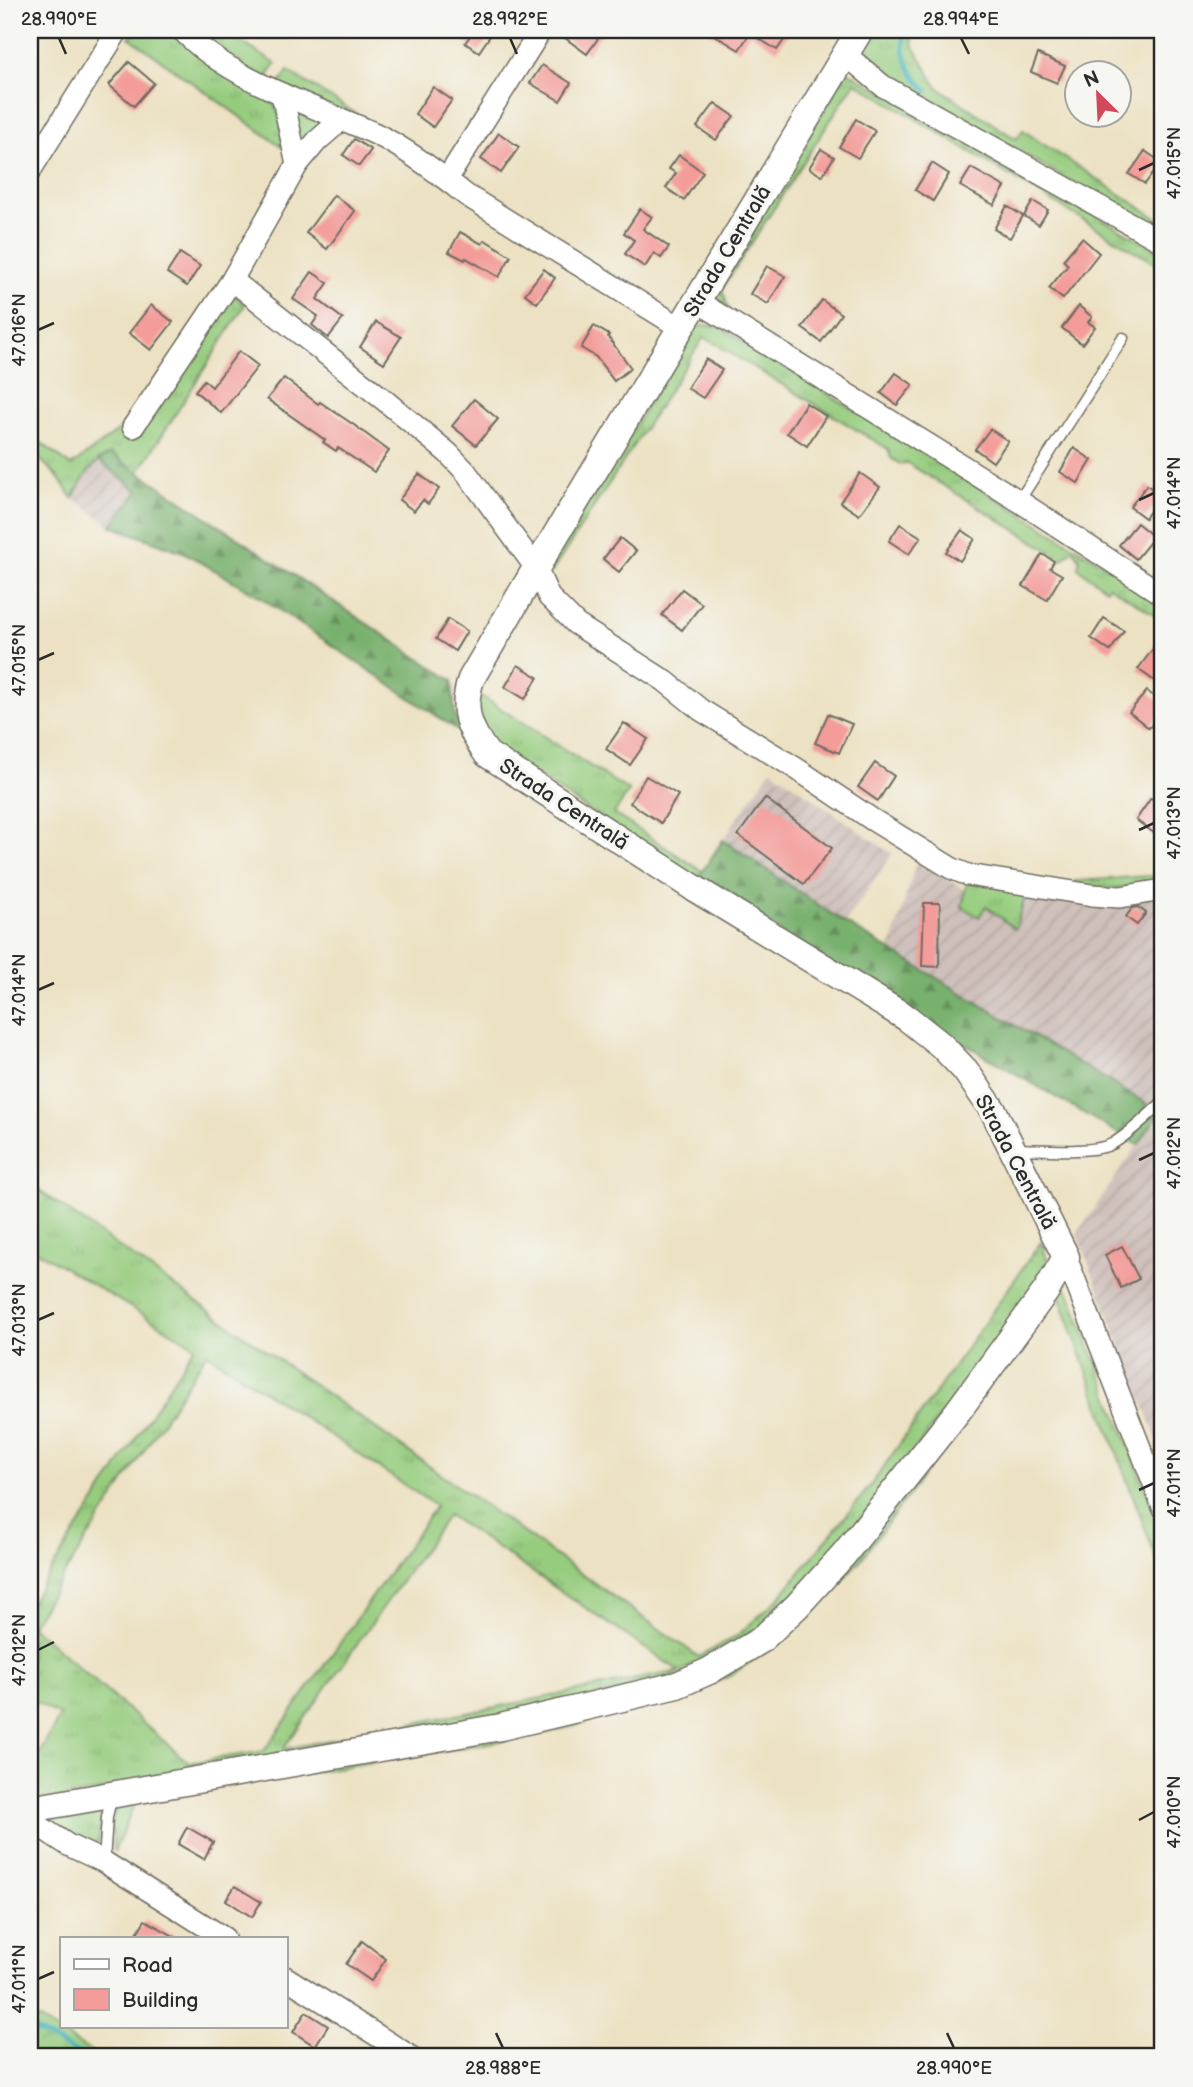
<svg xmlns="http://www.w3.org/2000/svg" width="1193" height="2087" font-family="'Balsamiq Sans',sans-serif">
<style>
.industrial{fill:url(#industrial-furrows)}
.grass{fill:url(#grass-tufts);stroke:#607c54;stroke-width:2;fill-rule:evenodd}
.forest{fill:url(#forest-firs);stroke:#526e4c;stroke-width:2}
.wetland{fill:url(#wetland-marsh);stroke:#607c54;stroke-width:2}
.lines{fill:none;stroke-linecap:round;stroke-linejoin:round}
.stream{stroke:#3caeb6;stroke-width:5}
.building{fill:#f39c9a}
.service-casing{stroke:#6f6b60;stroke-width:13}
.minor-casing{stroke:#6f6b60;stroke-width:24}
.tertiary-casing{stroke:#6f6b60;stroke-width:29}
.service{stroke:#fff;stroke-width:10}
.minor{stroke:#fff;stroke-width:21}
.tertiary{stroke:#fff;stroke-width:26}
.ticks{fill:none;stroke:#2b2b2b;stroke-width:2.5}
.labels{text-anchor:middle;stroke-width:7;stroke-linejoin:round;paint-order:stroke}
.street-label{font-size:21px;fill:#2b2b2b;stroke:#f6f6f2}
.neatline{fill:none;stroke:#2b2b2b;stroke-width:2.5}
.ticks-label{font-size:18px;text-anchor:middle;fill:#2b2b2b}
</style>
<defs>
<pattern id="industrial-furrows" width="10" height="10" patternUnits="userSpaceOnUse" patternTransform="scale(1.75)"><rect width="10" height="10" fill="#cfc0bb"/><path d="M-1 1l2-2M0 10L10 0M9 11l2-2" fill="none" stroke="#b2a5a1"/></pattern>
<pattern id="grass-tufts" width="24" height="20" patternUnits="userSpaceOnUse" patternTransform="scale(1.75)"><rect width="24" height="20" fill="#96cc7e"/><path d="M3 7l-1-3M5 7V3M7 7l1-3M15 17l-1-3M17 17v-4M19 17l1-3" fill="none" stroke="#81af6d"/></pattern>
<pattern id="forest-firs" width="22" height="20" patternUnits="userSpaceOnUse" patternTransform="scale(1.75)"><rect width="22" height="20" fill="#78b06d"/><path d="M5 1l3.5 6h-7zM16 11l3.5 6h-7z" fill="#638f5a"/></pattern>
<pattern id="wetland-marsh" width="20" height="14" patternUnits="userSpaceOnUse" patternTransform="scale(1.75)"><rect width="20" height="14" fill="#96cc7e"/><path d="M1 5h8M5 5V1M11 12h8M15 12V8" fill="none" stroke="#81af6d"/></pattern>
</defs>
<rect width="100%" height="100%" fill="#f6f6f2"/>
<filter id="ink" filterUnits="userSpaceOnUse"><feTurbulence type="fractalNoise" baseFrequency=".0143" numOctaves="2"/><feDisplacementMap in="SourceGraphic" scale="14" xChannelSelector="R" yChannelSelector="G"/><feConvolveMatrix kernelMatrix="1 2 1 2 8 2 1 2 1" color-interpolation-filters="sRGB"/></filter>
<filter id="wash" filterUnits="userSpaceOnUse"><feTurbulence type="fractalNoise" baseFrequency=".00686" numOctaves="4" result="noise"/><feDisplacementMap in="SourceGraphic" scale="28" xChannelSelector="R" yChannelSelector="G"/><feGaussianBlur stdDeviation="1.57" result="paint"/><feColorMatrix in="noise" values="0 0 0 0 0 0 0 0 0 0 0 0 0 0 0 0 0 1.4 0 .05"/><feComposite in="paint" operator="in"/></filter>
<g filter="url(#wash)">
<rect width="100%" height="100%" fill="#ece1c2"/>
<g class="industrial">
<polygon points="98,460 139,491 111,526 73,498 87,473"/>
<polygon points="771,769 892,854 845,923 723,840"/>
<polygon points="917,860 964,889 962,907 986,906 1015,929 1027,891 1163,894 1163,1096 1151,1107 890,950"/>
<polygon points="1160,1112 1163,1115 1163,1454 1077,1234"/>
</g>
<g class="grass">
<path d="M142 30H165L267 94C281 112 282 125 282 147L129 37Z"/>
<polygon points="194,30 222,30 276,64 266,79 200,41"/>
<path d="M871 30H912L913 45 937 87 1016 139 1023 130 1040 142 1163 222V234L869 66C860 48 861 46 871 30Z"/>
<polygon points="288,71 371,123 278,86"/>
<polygon points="847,71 1163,254 1163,286 1155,280 1161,267 855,82 722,289 729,310 718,299 717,290"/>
<polygon points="288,103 332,122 299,151"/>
<path d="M231 291 245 305 138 473 111 454C91 463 82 479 73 498L57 476 30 449V434L71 466 126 425Z"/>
<polygon points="706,325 720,327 1163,601 1163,620 1109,586 1106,589 1078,568 1080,559 1073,549 1063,559 907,463 900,464 891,458 888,449 704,337 551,573 549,566 695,327"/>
<polygon points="478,694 629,791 614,814 702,871 696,881 496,749 476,714"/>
<polygon points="1163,875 1163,885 1082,890 1075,881"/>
<polygon points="967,881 1027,891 1015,929 986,906 979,917 962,907"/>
<path d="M30 1184 699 1657 738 1635 778 1599 871 1485 1041 1242 1050 1268 841 1550 764 1630 646 1688 30 1804V1771L60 1716 30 1699V1603L195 1346 30 1247ZM207 1353 436 1506 264 1751 189 1763 31 1626ZM448 1515 679 1671 284 1749V1748Z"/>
<polygon points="1057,1287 1068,1290 1163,1534 1163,1577 1058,1293 858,1563 782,1641 726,1678 663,1702 538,1735 225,1786 740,1661"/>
<polygon points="138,1796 114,1852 112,1826 117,1802"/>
<path d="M99 1806C103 1817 100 1835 96 1847L90 1849 40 1815Z"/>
</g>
<g class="forest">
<polygon points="111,454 452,680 455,716 465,735 257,595 183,552 111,526 138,491 98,460"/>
<polygon points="723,840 845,923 1160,1112 1138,1145 920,1018 696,881"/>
</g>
<polygon class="wetland" points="30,2014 100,2057 40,2057 30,2051"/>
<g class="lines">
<g class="stream">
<path d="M905 30C900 57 910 72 927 91"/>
<polyline points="30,2028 85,2057"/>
</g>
</g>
<g id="blocks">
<g class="building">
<polygon points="474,30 494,30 479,52 465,43"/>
<polygon points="554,30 604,30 587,54"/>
<polygon points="706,30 791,30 777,50 750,33 739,50"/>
<polygon points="1038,54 1065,66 1057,83 1031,72"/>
<polygon points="129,62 154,83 134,106 109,85"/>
<polygon points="542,65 571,83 560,101 530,83"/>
<polygon points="433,87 452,100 433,127 415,114"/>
<polygon points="715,103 734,116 716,140 697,127"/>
<polygon points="856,119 875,131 858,158 839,147"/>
<polygon points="499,133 519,147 501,173 481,159"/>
<polygon points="354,139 371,150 359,166 343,155"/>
<polygon points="821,149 834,157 822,176 809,168"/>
<polygon points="1145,151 1161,162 1145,184 1129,174"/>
<polygon points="679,155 703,172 684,200 666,188 676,173 669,169"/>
<polygon points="932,163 949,174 933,201 915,190"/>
<polygon points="971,168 1005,187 994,205 960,186"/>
<polygon points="334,195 355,211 327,249 306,233"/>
<polygon points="1033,201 1048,210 1039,225 1024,216"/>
<polygon points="1007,206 1023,216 1010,238 994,229"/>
<polygon points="640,209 652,217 643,229 669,247 661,258 654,253 645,267 625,254 634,240 624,233"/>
<polygon points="460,232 482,244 485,240 511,256 499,277 466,258 465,260 449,252"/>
<polygon points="1082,238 1099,253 1063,299 1049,288 1068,265 1063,260"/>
<polygon points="180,253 200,266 187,286 167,273"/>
<polygon points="767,266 785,276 768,304 750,294"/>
<polygon points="544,269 555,278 537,303 525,294"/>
<polygon points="312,272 328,283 317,299 343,319 328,338 312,325 318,316 293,299"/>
<polygon points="822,300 841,314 821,342 802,328"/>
<polygon points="151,305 173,322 151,350 129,333"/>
<polygon points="1079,306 1092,317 1088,322 1095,327 1082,344 1062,328"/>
<polygon points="376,322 401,337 384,363 360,347"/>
<polygon points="594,326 609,335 608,337 631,368 614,381 596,357 581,348"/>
<polygon points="239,351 258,366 221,413 195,391 204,380 212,387"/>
<polygon points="706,359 722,370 703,398 687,388"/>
<polygon points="896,373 913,385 897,405 881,393"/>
<polygon points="284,378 318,404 320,402 354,425 389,451 374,472 338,448 336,451 323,442 325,440 267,399"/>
<polygon points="474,399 498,419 476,445 452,426"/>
<polygon points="806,403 826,416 807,446 787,433"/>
<polygon points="990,429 1008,441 993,462 975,449"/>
<polygon points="1074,448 1092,460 1078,483 1060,472"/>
<polygon points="860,473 880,487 859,515 840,502"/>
<polygon points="419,474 439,489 428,504 423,500 414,511 399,500"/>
<polygon points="1147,485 1161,496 1145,518 1130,507"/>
<polygon points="1137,523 1154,537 1136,559 1119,545"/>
<polygon points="900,524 921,537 909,554 889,541"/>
<polygon points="962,530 975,539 960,561 946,552"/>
<polygon points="620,538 636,551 619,572 603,559"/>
<polygon points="1042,554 1054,561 1050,568 1062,575 1047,600 1023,586"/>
<polygon points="682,589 702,604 682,630 662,615"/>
<polygon points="1104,618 1124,631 1110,651 1091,638"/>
<polygon points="448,619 467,631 455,651 436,639"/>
<polygon points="1163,635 1163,672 1156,682 1138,669"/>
<polygon points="518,665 538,677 525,699 505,687"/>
<polygon points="1147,691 1163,704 1163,710 1149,728 1129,712"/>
<polygon points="828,714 852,724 839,753 815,743"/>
<polygon points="624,723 648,739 630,765 606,749"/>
<polygon points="875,763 894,776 878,801 858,787"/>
<polygon points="646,776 678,795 661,823 630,803"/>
<polygon points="765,798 832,848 804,884 738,835"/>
<polygon points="1151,798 1163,807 1163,820 1154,833 1136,820"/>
<polygon points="924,903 940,903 939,967 922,966"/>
<polygon points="1138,907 1146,913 1137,925 1126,917 1132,908"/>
<polygon points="1122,1246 1139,1279 1121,1288 1105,1255"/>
<polygon points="187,1827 213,1842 204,1859 178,1844"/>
<polygon points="235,1886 261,1902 252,1917 226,1900"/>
<polygon points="145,1920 177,1938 134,1938"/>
<polygon points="362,1941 386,1959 371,1981 346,1964"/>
<polygon points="306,2012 328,2026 315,2046 293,2032"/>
</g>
</g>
</g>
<g filter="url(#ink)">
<use href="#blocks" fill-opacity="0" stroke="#6f6b60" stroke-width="2"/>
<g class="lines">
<defs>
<g id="service">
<polyline points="1019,501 1123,338"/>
<path d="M1014 1149C1038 1149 1093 1154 1112 1144 1131 1133 1147 1116 1163 1102"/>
<polyline points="104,1862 107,1817 112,1795"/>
</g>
<g id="minor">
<path d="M182 30C228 80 315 106 376 134 405 148 441 175 466 195L681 328"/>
<polyline points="846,55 883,86 1163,242"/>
<polyline points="282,94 297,165"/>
<polyline points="30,171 118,30"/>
<polyline points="447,179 541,30"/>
<polyline points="232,280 383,399 448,453 466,472 536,568 549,597 576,624 665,681 701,710 797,769 873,820 951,868 968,875 1092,895 1120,897 1163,890"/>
<polyline points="697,301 1019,501 1163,595"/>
<polyline points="133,427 232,280 297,165 317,141 341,120"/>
<polyline points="1066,1257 1163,1507"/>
<polyline points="30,1820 68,1845 104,1862 224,1938"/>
<polyline points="285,1977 411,2057"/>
</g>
<path id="tertiary" d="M30 1809 501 1727 677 1685 709 1671 761 1640 797 1606 845 1553 958 1411 1046 1291 1066 1257 994 1112 965 1070 941 1045 907 1018 694 888 487 754C468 728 461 710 471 679L536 568 860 30"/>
</defs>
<use href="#service" class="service-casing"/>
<use href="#minor" class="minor-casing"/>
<use href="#tertiary" class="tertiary-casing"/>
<use href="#service" class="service"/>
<use href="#minor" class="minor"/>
<use href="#tertiary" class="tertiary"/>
</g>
</g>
<path class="ticks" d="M59 38 66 54M510 38 517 54M961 38 969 54M1139 170 1154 163M38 330 54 323M1139 500 1154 493M38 660 54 653M1139 830 1154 823M38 990 54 983M1139 1160 1154 1153M38 1320 54 1313M1139 1490 1154 1483M38 1650 54 1642M1139 1820 1154 1812M38 1979 54 1972M496 2033 503 2048M947 2033 954 2048"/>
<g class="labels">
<g class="street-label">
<text transform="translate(727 251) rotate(-59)" y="7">Strada Centrală</text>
<text transform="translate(564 804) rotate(33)" y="7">Strada Centrală</text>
<text transform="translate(1016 1162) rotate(62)" y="7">Strada Centrală</text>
</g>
</g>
<rect width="1193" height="2087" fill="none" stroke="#f6f6f2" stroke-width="77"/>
<rect x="60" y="1937" width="228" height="91" fill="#f6f6f2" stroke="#a5a5a2" stroke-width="2"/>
<rect x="74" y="1959" width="35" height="10" fill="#ffffff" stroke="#a5a5a2" stroke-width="2"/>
<text x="122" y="1972" font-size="21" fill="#2b2b2b">Road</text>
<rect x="74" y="1989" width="35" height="21" fill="#f39c9a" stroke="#a5a5a2" stroke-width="2"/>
<text x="122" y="2007" font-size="21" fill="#2b2b2b">Building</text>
<g transform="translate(1098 94) rotate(336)"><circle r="33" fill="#f6f6f2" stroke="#a5a5a2" stroke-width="2"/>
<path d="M0-5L12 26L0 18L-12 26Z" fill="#d1495b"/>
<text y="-10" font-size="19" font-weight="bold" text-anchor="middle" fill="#2b2b2b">N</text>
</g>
<rect x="38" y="38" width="1116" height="2010" class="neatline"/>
<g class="ticks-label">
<text x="59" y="25">28.990°E</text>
<text x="510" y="25">28.992°E</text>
<text x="961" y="25">28.994°E</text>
<text transform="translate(1174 163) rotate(-90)" y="6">47.015°N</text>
<text transform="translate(19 330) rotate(-90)" y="6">47.016°N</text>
<text transform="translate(1174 493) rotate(-90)" y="6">47.014°N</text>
<text transform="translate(19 660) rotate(-90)" y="6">47.015°N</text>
<text transform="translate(1174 823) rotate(-90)" y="6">47.013°N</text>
<text transform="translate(19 990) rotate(-90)" y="6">47.014°N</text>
<text transform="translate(1174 1153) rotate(-90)" y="6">47.012°N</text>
<text transform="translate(19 1320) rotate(-90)" y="6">47.013°N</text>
<text transform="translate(1174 1483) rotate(-90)" y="6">47.011°N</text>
<text transform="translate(19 1650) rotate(-90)" y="6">47.012°N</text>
<text transform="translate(1174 1812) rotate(-90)" y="6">47.010°N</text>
<text transform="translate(19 1979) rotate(-90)" y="6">47.011°N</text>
<text x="503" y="2074">28.988°E</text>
<text x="954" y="2074">28.990°E</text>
</g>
</svg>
